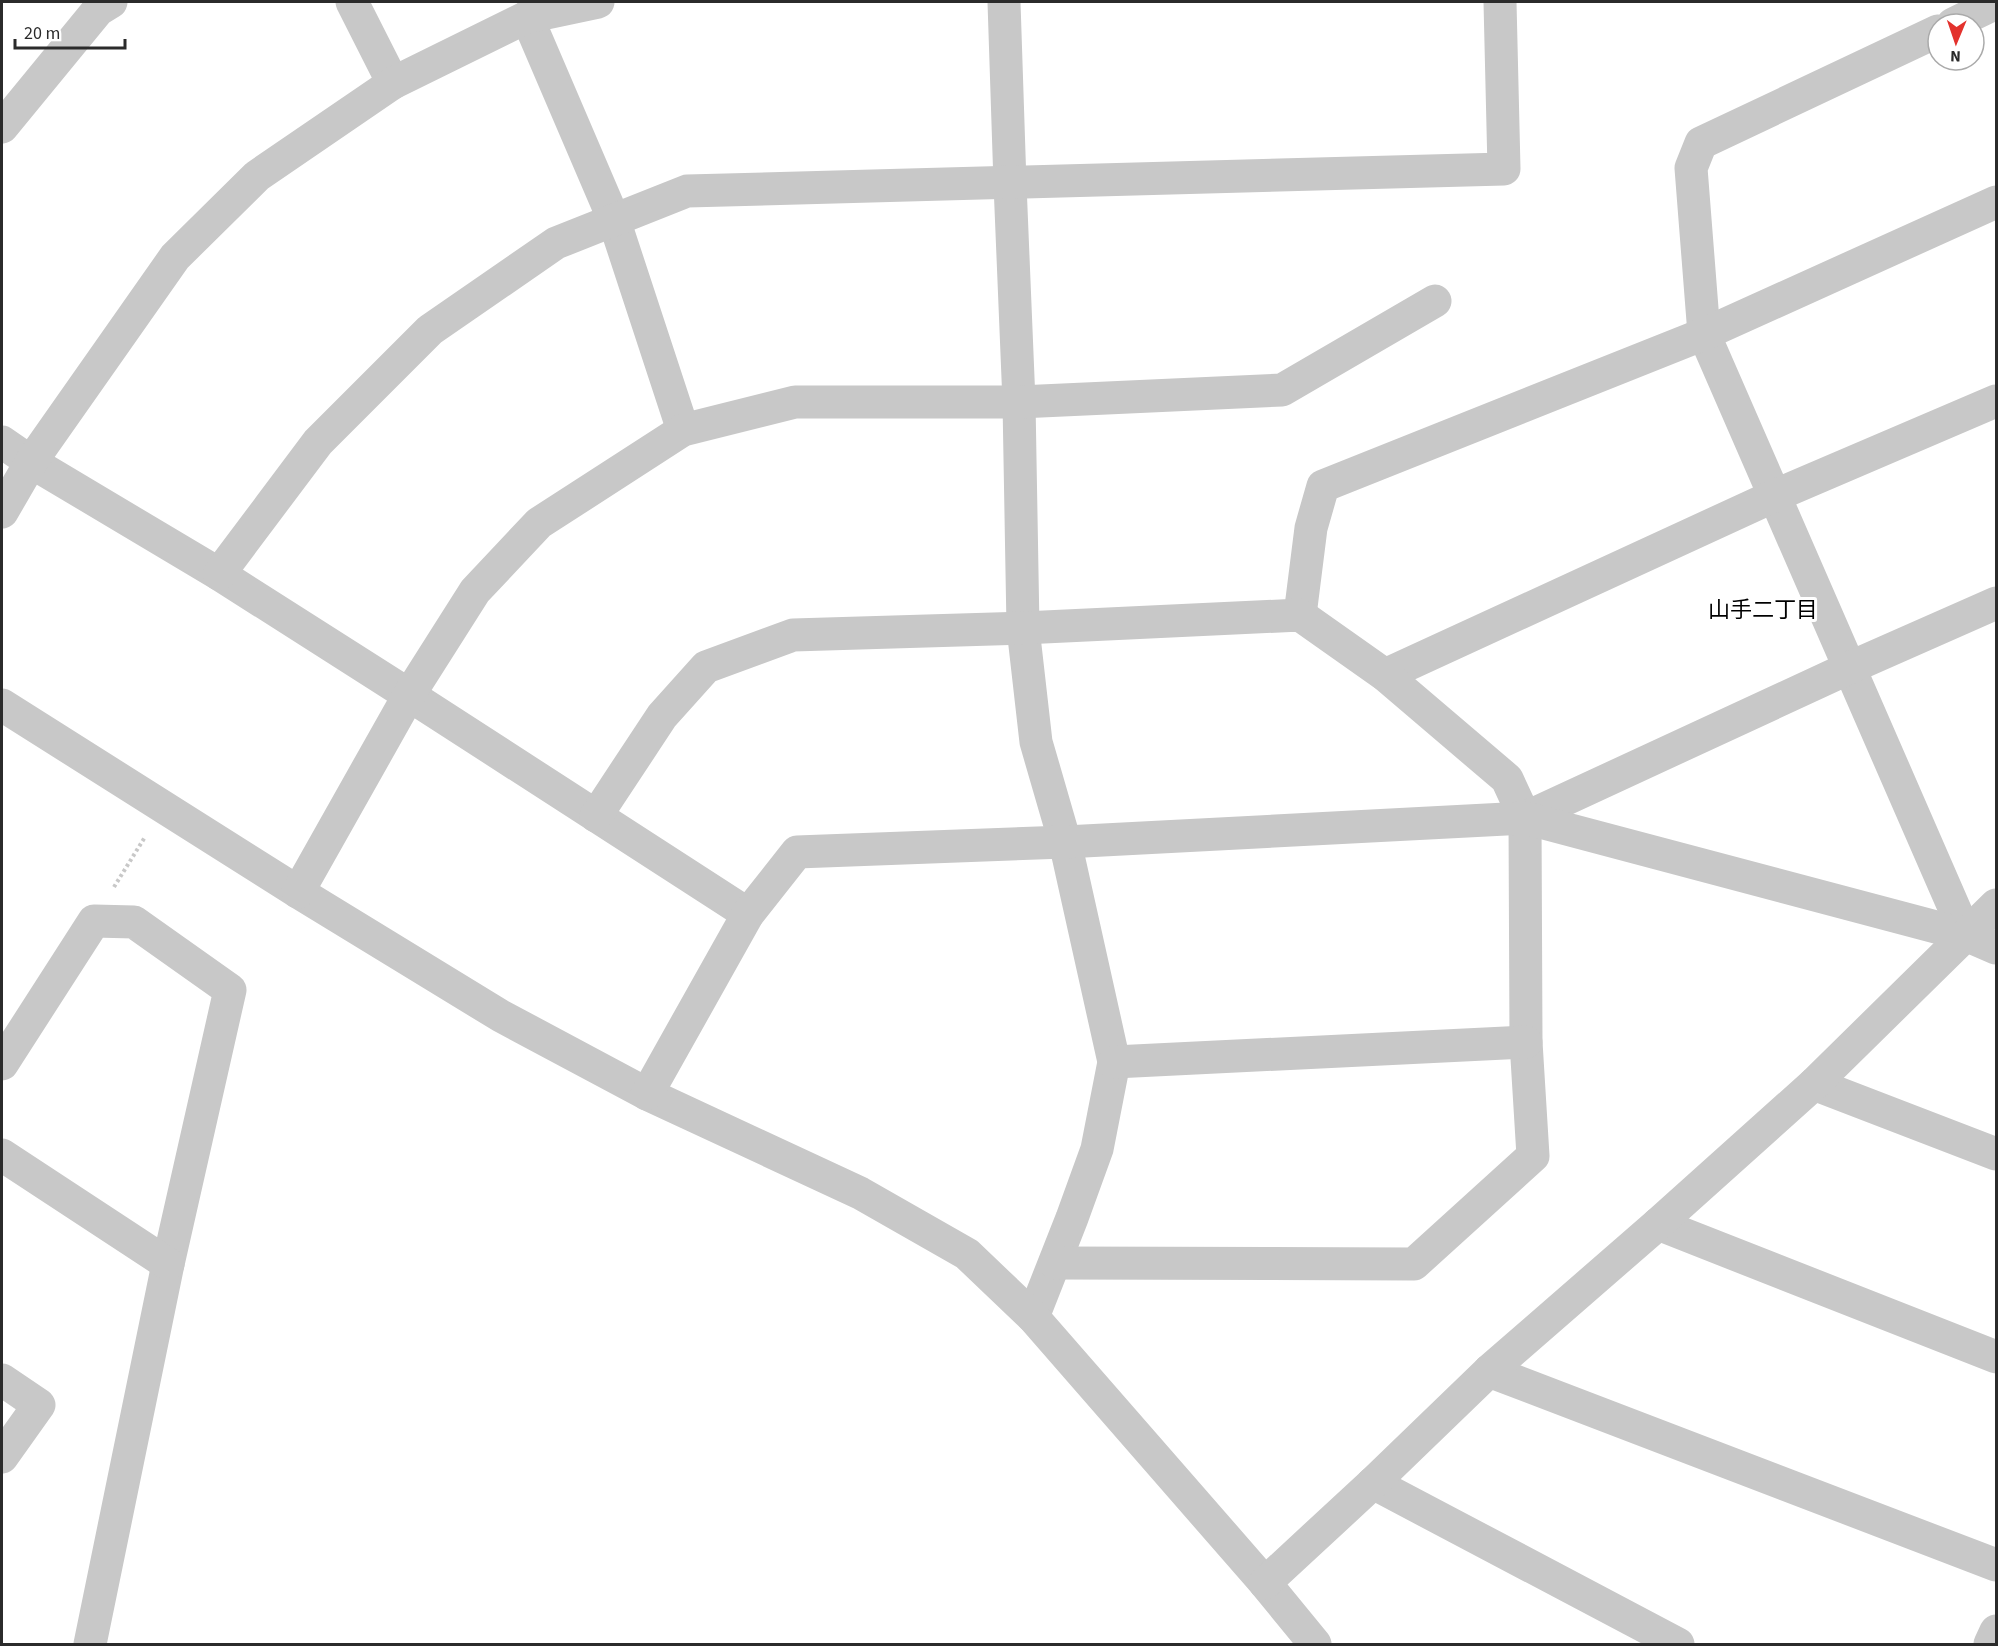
<svg xmlns="http://www.w3.org/2000/svg" width="1998" height="1646" font-family="'Source Sans 3','Noto Sans JP',sans-serif">
<style>
.lines{fill:none;stroke-linecap:round;stroke-linejoin:round}
.path{stroke:#c8c8c8;stroke-width:4;stroke-dasharray:3 3;stroke-linecap:butt}
.minor{stroke:#c8c8c8;stroke-width:33}
.labels{text-anchor:middle;stroke-width:6;stroke-linejoin:round;paint-order:stroke}
.neighbourhood-label{font-size:22px;fill:#000;stroke:#fff}
</style>
<rect width="100%" height="100%" fill="#fff"/>
<g class="lines">
<polyline class="path" points="114,887 145,837"/>
<g class="minor">
<polyline points="352,2 393,83"/>
<polyline points="1004,2 1010,184 1019,402 1023,628 1036,742 1065,842 1114,1062 1097,1149 1072,1218 1033,1317"/>
<polyline points="527,17 614,220 683,430"/>
<polyline points="1953,24 1996,3"/>
<polyline points="1938,31 1701,143 1691,168 1704,334 1966,935"/>
<polyline points="2,127 98,10 111,2"/>
<polyline points="2,442 31,462 219,574 409,695 748,914"/>
<polyline points="2,512 31,462 175,257 257,176 393,83 527,17 598,2"/>
<polyline points="219,574 318,442 430,330 556,243 687,191 1504,169 1500,2"/>
<polyline points="1300,615 1311,528 1323,486 1704,334 1996,202"/>
<polyline points="1385,675 1774,496 1996,401"/>
<polyline points="2,705 298,892 501,1016 647,1094 860,1193 967,1254 1033,1317 1265,1583 1315,1644"/>
<polyline points="596,816 662,716 706,667 793,635 1023,628 1300,615 1385,675 1507,779 1525,818 1526,1042 1533,1156 1414,1264 1055,1263"/>
<polyline points="1525,818 1849,668 1996,603"/>
<polyline points="298,892 409,695 475,591 539,523 683,430 795,402 1019,402 1282,390 1435,301"/>
<polyline points="1114,1062 1526,1042"/>
<polyline points="2,1064 94,921 134,922 230,990 168,1264 90,1644"/>
<polyline points="1814,1084 1996,1154"/>
<polyline points="647,1094 748,914 797,852 1065,842 1525,818 1966,935 1996,948"/>
<polyline points="2,1155 168,1264"/>
<polyline points="1658,1224 1996,1357"/>
<polyline points="1489,1371 1996,1565"/>
<polyline points="2,1380 39,1405 2,1457"/>
<polyline points="1373,1483 1678,1644"/>
<polyline points="1265,1583 1373,1483 1489,1371 1658,1224 1814,1084 1996,905"/>
<polyline points="1990,1644 1996,1631"/>
</g>
</g>
<g class="labels">
<g class="neighbourhood-label">
<text x="1763" y="617">山手二丁目</text>
</g>
</g>
<rect width="1998" height="1646" fill="none" stroke="#2b2b2b" stroke-width="6"/>
<g transform="translate(1956 42) rotate(182)"><circle r="28" fill="#ffffff" stroke="#aaaaaa" stroke-width="1.5"/>
<path d="M0-4.5L10 22L0 15L-10 22Z" fill="#e3322d"/>
<text y="-9" font-size="16" font-weight="bold" text-anchor="middle" fill="#2b2b2b">N</text>
</g>
<path d="M15 39v9h110v-9" fill="none" stroke="#2b2b2b" stroke-width="3"/>
<text x="24" y="39" font-size="18" fill="#2b2b2b" stroke="#ffffff" stroke-width="4.5" paint-order="stroke">20 m</text>
</svg>
